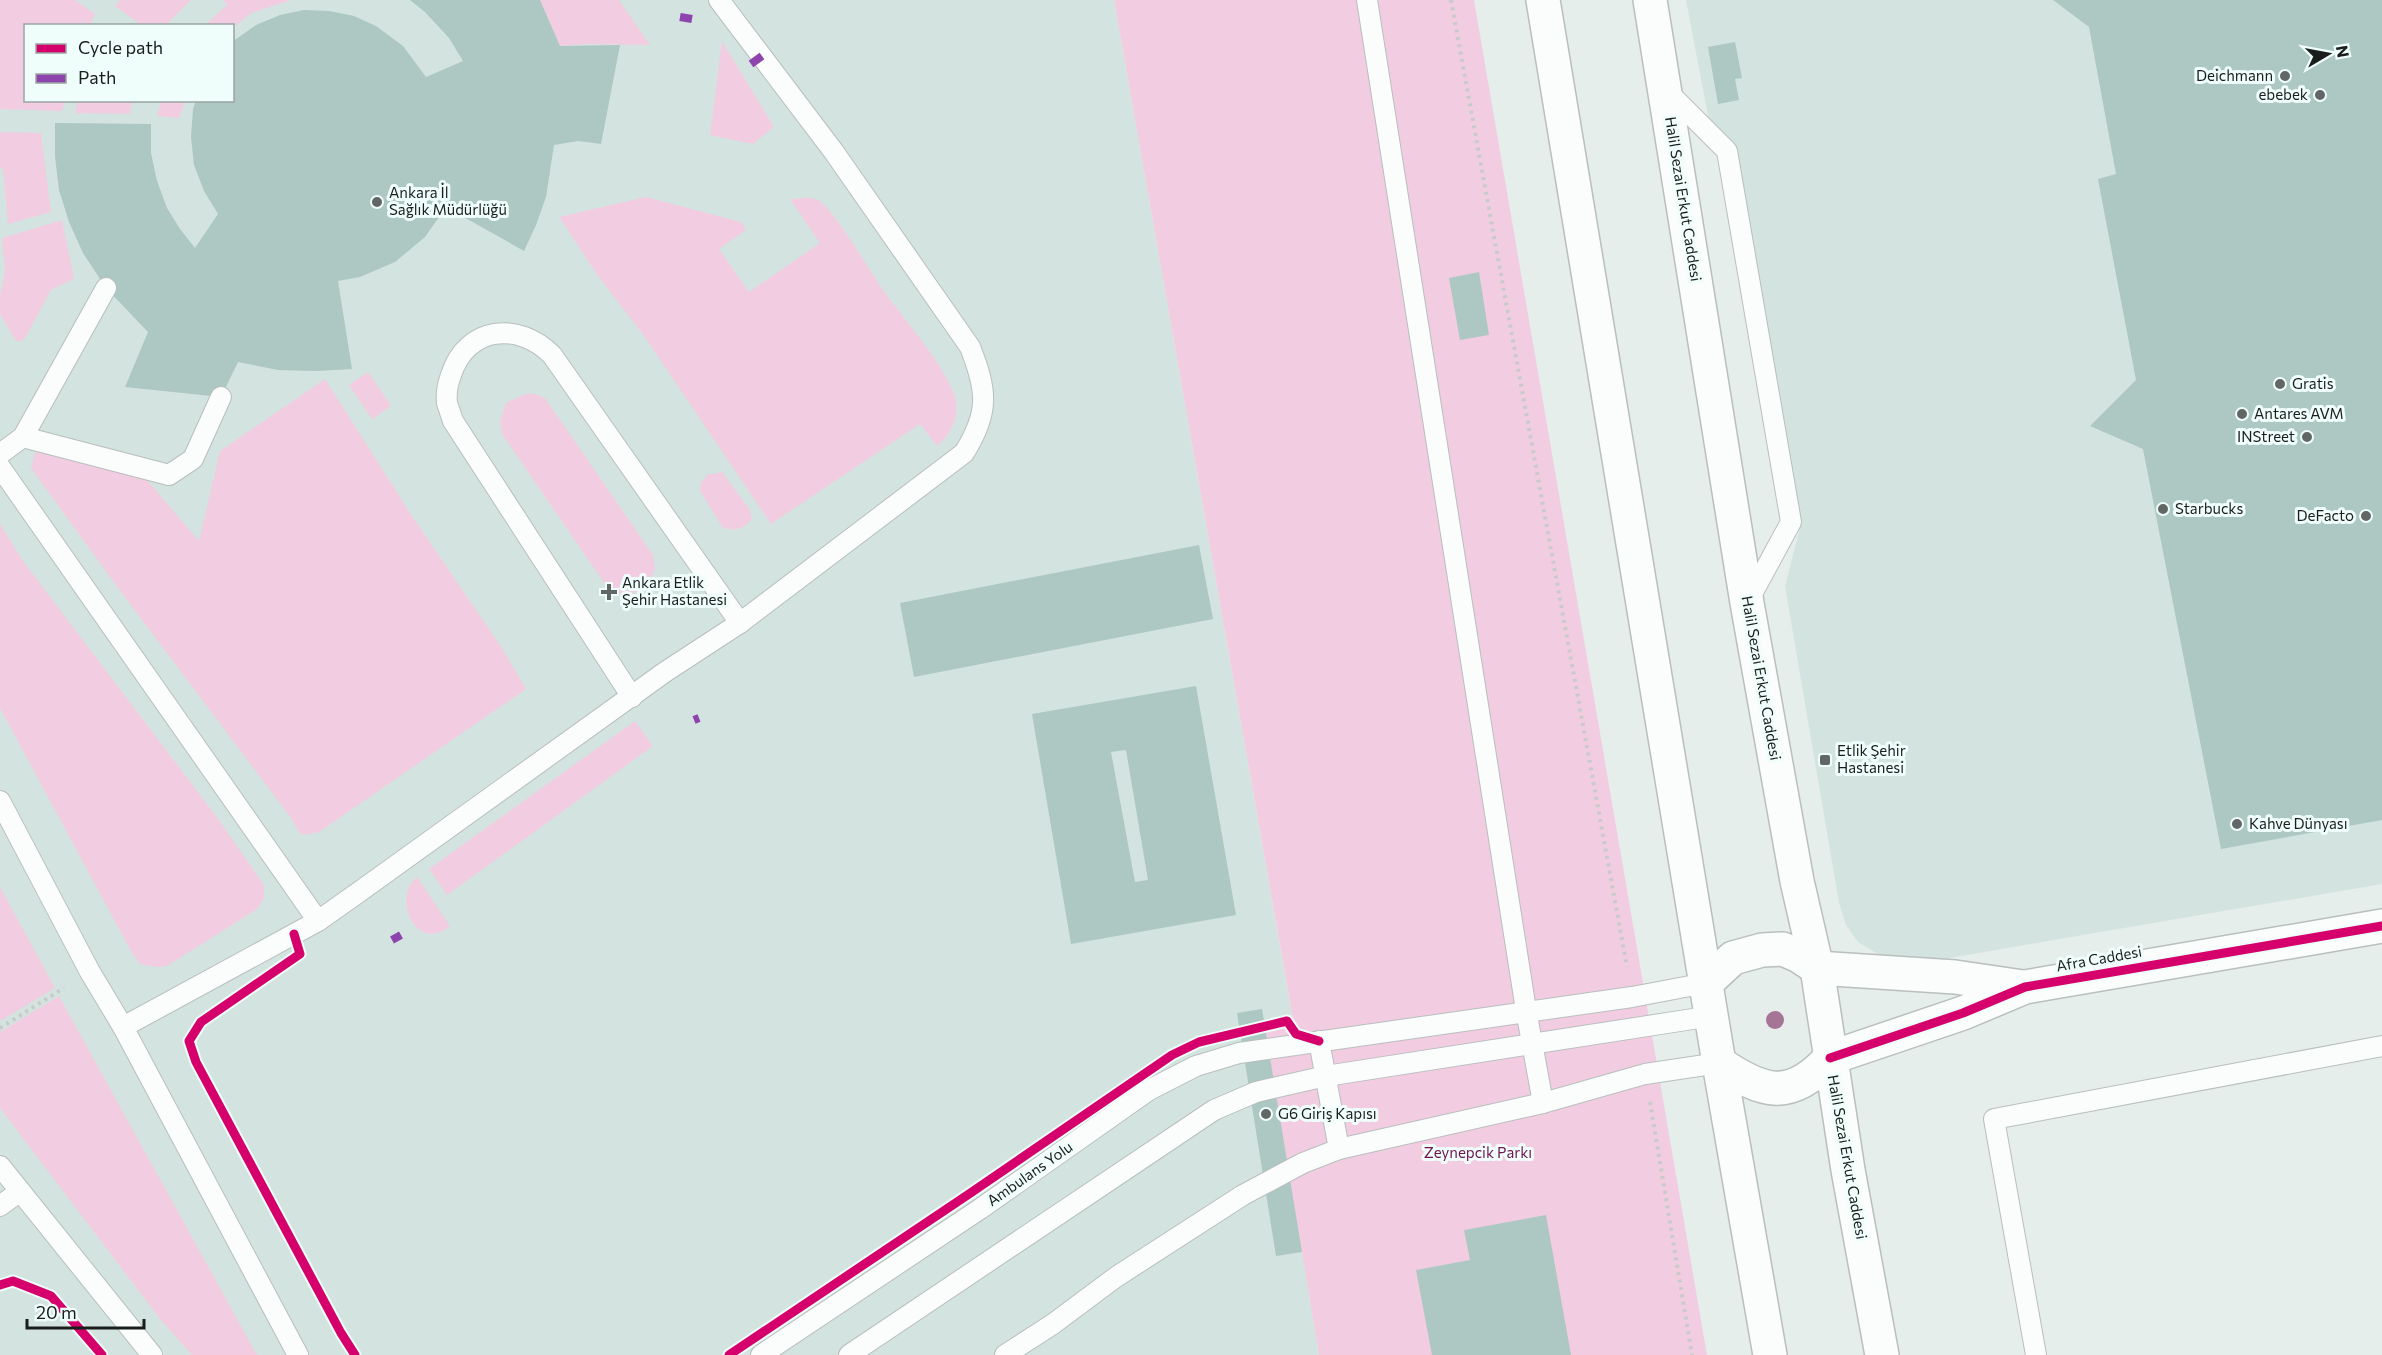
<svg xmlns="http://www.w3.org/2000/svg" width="2382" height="1355" font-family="Commissioner,sans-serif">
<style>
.built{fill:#d3e3df;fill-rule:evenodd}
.green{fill:#f2cde2}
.building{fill:#adc7c2;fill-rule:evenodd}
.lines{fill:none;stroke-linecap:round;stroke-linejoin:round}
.service-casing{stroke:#b8bfbd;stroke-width:22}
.tertiary-casing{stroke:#b8bfbd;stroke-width:36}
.secondary-casing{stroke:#b8bfbd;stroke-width:36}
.path{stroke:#c8cbc9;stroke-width:4;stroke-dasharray:3 4.5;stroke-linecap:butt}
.service{stroke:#fbfcfc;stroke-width:20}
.tertiary{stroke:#fbfcfc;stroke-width:33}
.secondary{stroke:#fbfcfc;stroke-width:33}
.quiet{stroke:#8e44ad;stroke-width:8;stroke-dasharray:15 8;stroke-linecap:butt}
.cycleway-casing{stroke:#f0fefb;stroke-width:13}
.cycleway{stroke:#d6006c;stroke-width:9}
.tree{fill:#a57596}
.poi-dot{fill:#616765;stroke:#f0fefb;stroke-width:2}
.labels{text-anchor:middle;stroke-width:6;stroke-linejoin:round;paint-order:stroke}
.poi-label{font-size:15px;fill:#191e1d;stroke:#f0fefb;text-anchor:start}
.street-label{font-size:15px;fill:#191e1d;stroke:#f0fefb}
.park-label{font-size:15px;fill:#6f124f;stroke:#f0fefb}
</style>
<rect width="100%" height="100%" fill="#e6eeec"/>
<g class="built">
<path d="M0 0H1114L1294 1026 1266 1031 1319 1355H0ZM26 26H232V100H26Z"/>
<polygon points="1686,0 2382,0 2382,884 1926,962 1886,959 1858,942 1846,925 1839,903 1785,586 1801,524 1729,139 1709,121"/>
</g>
<g class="green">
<polygon points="0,0 75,0 95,14 90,25 26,26 26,100 65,101 62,111 0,109"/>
<polygon points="120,0 191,0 166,25 141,25 115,6"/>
<polygon points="223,0 291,0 251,13 233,28 232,26 205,25 227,5"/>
<polygon points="540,0 619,0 650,45 585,44 560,46"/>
<polygon points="1114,0 1474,0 1707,1355 1319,1355 1265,1031 1294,1025"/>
<polygon points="722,41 774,127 753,144 710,135"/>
<polygon points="78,101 78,100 132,101 130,114 75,113"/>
<polygon points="161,101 185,101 179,118 157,116"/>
<polygon points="0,132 41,133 51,212 8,224 3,169 0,168"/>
<path d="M646 197 741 222 746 230 719 249 749 292 820 243 790 199C799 199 809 196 818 200 834 209 870 271 883 290 904 320 944 363 955 397 960 416 952 434 937 446L920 424 771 524 644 336 598 276 559 217Z"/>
<polygon points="62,220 74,279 51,290 25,338 21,341 16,341 0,314 0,295 5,272 2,238"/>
<polygon points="368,372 391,406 372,419 349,385"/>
<polygon points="325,379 412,516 502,648 526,689 319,832 303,835 298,831 291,818 118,588 31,468 35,452 136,467 199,541 220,451"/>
<polygon points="525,394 536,394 545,398 653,555 655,569 648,586 629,596 609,590 502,434 500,421 506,403"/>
<path d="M722 472 750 510 752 519C743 529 737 531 723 528L700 491 701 483 707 475Z"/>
<polygon points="0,524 23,561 216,816 264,885 264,898 257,909 167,966 156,967 140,964 132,953 0,708"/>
<polygon points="635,721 653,746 447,895 429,869"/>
<path d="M417 877 450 926C416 954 391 898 417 877Z"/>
<polygon points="0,887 55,988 0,1021"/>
<polygon points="59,996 257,1355 192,1355 160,1319 0,1108 0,1032"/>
</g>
<g class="building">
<polygon points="410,0 540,0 560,46 620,45 601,144 578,141 554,145 546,197 536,225 524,251 446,207 425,237 395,262 360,277 338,281 352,369 316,371 278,370 238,362 221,397 125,387 148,332 106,288 83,253 69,222 59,190 55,157 55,123 151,124 151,153 157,181 167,208 180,229 195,248 218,214 204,191 194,165 191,137 193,109 196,100 232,100 232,42 256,25 280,15 304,10 329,11 354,16 376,26 403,46 426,77 463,61 449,38 425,12"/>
<polygon points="2053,0 2382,0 2382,820 2221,849 2143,449 2090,426 2136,380 2098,179 2116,174 2089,27"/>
<polygon points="1735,42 1742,78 1735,79 1739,100 1718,104 1708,47"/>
<polygon points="1479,272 1489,335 1460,340 1449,278"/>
<polygon points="1199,545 1213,619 914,677 900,603"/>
<path d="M1196 686 1236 915 1071 944 1032 714ZM1126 750 1148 880 1135 882 1111 752Z"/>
<polygon points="1262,1009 1302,1252 1276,1256 1237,1013"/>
<polygon points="1546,1215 1571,1355 1432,1355 1416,1270 1470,1260 1464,1230"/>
</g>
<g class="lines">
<defs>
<g id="service">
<polyline points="1367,0 1526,1010 1543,1103"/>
<polyline points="1666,90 1727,151 1791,522 1747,603"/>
<polyline points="23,437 169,475 193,459 221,397"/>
<polyline points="0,454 23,437 106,288"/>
<polyline points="0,467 318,921"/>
<path d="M632 697 453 421C451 415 449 409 447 403 446 394 448 383 451 375 467 326 518 321 552 355L740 623"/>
<polyline points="0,801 90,972 123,1027 298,1355"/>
<path d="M123 1027 318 921 359 892 665 672 740 623 964 453C990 412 987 390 970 347L834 152 719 0"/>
<polyline points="1319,1041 1339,1149"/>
<polyline points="0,1166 152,1355"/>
<polyline points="0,1206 19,1192"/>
<polyline points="761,1355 980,1209 1149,1090 1196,1066 1239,1053 1632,997 1706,983"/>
<polyline points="849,1355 1214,1110 1256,1092 1326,1076 1712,1016"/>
<polyline points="1005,1355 1053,1324 1116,1277 1243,1195 1303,1163 1339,1149 1543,1103 1645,1074 1719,1063"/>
<polyline points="2036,1355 1994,1119 2382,1046"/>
</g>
<g id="tertiary">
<polyline points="1817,968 1955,977 2023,987"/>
<polyline points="1830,1058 1963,1013 2025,987 2382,926"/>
</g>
<g id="secondary">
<polyline points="1543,0 1719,1063 1770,1355"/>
<polyline points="1650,0 1747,603 1797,881 1817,968 1848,1170 1882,1355"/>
<polyline points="1706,983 1733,958 1762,950 1783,949 1799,956 1817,968"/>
<path d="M1719 1063C1763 1093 1790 1102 1830 1058"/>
</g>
</defs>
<use href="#service" class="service-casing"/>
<use href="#tertiary" class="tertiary-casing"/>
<use href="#secondary" class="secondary-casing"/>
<g class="path">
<polyline points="1451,0 1627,967"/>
<polyline points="0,1028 64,988"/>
<polyline points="1650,1102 1692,1355"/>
</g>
<use href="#service" class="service"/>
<use href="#tertiary" class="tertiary"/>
<use href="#secondary" class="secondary"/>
<g class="quiet">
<polyline points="680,17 692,19"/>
<polyline points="751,64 762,56"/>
<polyline points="694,720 699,718"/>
<polyline points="392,940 401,935"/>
</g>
<defs>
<g id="cycleway">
<polyline points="294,934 300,954 201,1022 189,1041 196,1062 341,1333 355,1355"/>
<polyline points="1830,1058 1963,1013 2025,987 2382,926"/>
<polyline points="0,1285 13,1281 51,1296 102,1355"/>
<polyline points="729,1355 969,1194 1172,1055 1199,1042 1287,1021 1296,1034 1319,1041"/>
</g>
</defs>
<use href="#cycleway" class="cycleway-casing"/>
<use href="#cycleway" class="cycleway"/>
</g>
<circle class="tree" cx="1775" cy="1020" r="9"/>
<g class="poi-dot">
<circle cx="2285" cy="76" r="6"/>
<circle cx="2320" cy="95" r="6"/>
<circle cx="377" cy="202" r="6"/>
<circle cx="2280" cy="384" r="6"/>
<circle cx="2242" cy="414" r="6"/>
<circle cx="2307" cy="437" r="6"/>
<circle cx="2163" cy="509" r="6"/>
<circle cx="2366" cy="516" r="6"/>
<path d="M606 583h6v6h6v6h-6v6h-6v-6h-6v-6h6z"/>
<rect x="1819" y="754" width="12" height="12" rx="3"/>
<circle cx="2237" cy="824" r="6"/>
<circle cx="1266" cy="1114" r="6"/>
</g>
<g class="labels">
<g class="poi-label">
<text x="2273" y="81" text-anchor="end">Deichmann</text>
<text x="2308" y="100" text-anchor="end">ebebek</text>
<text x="389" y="198">Ankara İl<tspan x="389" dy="17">Sağlık Müdürlüğü</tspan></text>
<text x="2292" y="389">Gratis</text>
<text x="2254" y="419">Antares AVM</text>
<text x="2295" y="442" text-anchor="end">INStreet</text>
<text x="2175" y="514">Starbucks</text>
<text x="2354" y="521" text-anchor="end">DeFacto</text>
<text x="622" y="588">Ankara Etlik<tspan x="622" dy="17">Şehir Hastanesi</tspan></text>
<text x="1837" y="756">Etlik Şehir<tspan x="1837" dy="17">Hastanesi</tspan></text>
<text x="2249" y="829">Kahve Dünyası</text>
<text x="1278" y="1119">G6 Giriş Kapısı</text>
</g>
<g class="street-label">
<text transform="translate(1683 199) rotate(81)" y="5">Halil Sezai Erkut Caddesi</text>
<text transform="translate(1761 678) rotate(80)" y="5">Halil Sezai Erkut Caddesi</text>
<text transform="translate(2099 959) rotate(-10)" y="5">Afra Caddesi</text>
<text transform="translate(1847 1157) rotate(80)" y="5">Halil Sezai Erkut Caddesi</text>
<text transform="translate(1030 1174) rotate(-35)" y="5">Ambulans Yolu</text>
</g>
<g class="park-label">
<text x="1478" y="1158">Zeynepcik Parkı</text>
</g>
</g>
<rect x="24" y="24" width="210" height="78" fill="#f0fefb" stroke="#9aa4a2" stroke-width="1.5"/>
<rect x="36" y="44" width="30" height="9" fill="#d6006c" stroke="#9aa4a2" stroke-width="1.5"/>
<text x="78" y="54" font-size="18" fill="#191e1d">Cycle path</text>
<rect x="36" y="74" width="30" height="9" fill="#8e44ad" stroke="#9aa4a2" stroke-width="1.5"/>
<text x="78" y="84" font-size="18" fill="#191e1d">Path</text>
<g transform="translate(2328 54) rotate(80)" stroke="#f0fefb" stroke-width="4.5" paint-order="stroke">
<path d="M0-4.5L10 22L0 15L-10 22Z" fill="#191e1d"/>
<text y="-9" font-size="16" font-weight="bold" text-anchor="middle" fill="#191e1d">N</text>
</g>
<path d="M27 1319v9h117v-9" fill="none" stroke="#191e1d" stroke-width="3"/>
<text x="36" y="1319" font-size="18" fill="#191e1d" stroke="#f0fefb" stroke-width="4.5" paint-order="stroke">20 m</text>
</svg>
